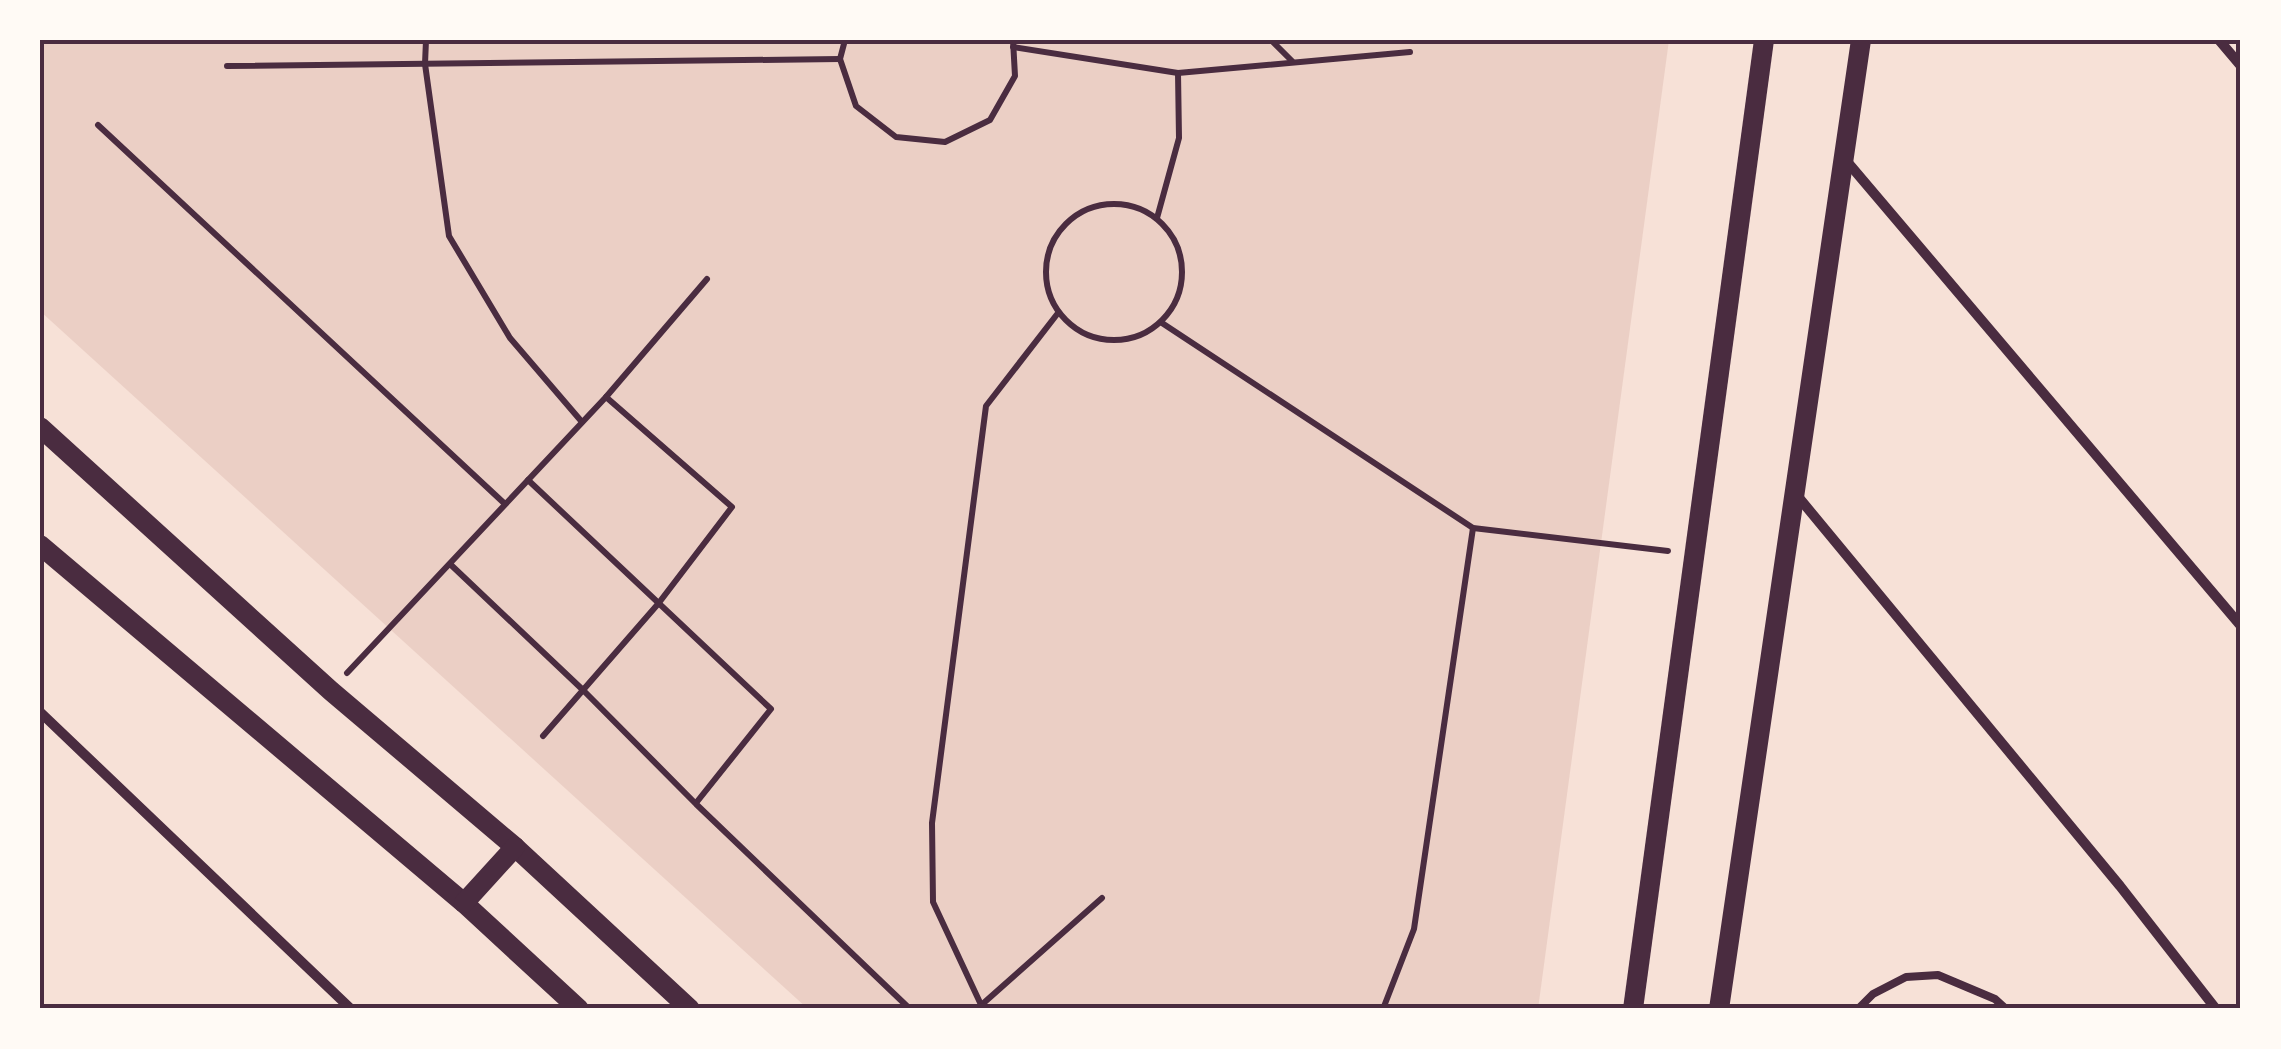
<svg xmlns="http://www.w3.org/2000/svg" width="2281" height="1049" font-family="'Titillium Web',sans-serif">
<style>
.green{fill:#ebcfc5}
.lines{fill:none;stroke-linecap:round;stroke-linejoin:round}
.path{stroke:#4a2c40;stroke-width:6}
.service{stroke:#4a2c40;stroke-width:8}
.minor{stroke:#4a2c40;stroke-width:10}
.secondary{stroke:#4a2c40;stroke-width:20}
.neatline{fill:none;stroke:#4a2c40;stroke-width:4}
</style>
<rect width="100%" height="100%" fill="#f7e1d7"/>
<polygon class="green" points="40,40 1669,40 1538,1009 808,1009 40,311"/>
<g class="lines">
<g class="path">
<polyline points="426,40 425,64 449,236 510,338 582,422"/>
<polyline points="845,40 840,59 856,106 896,137 945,142 990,120 1015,76 1013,40"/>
<polyline points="1271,40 1292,61"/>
<polyline points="1013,47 1178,73 1410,52"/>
<polyline points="227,66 840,59"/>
<polyline points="98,125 505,504"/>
<circle cx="1114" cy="272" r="68"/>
<polyline points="1157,218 1179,138 1178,73"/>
<polyline points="1162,323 1473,528 1668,551"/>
<polyline points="528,480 771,709 696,803"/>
<polyline points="450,564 583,690 696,804 910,1009"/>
<polyline points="347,673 606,397 707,279"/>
<polyline points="543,736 658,604 732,507 606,397"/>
<polyline points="978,1008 1102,898"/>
<polyline points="983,1009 933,902 932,823 986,406 1058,313"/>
<polyline points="1383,1009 1414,929 1473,528"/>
</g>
<polyline class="service" points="1858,1009 1873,994 1906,977 1938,975 1995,999 2006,1009"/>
<g class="minor">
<polyline points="2219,40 2241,66"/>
<polyline points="1844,158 2241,626"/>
<polyline points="1795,493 2120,886 2216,1009"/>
<polyline points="40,712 351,1009"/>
</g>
<g class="secondary">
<polyline points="40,427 331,691 515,847 690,1009"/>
<polyline points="40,545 464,903 579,1009"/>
<polyline points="464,903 515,847"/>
<polyline points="1633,1009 1764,40"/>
<polyline points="1719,1009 1861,40"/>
</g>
</g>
<rect width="2281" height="1049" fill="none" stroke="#fffaf5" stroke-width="85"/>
<rect x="42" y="42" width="2196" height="964" class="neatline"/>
</svg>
